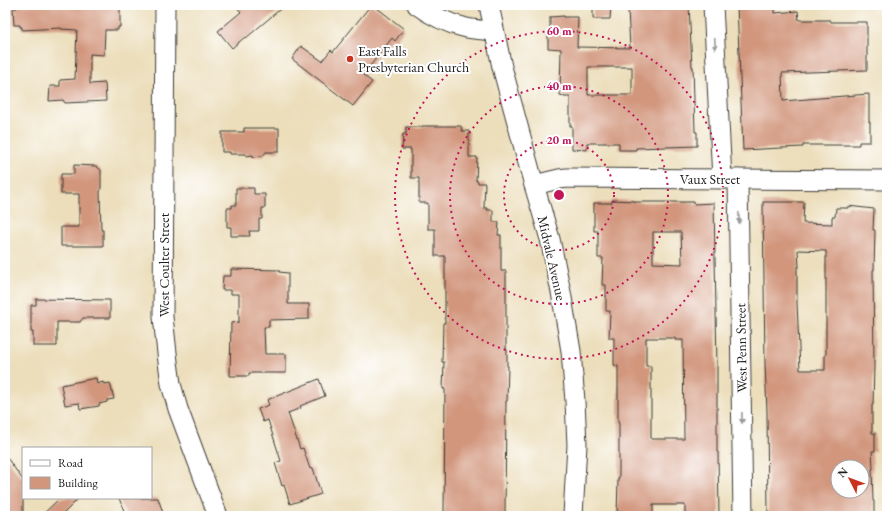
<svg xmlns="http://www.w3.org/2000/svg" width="892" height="521" font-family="'EB Garamond',serif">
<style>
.building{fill:#d2967d;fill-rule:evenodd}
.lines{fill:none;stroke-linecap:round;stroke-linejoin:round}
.minor-casing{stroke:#3b3934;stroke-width:21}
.minor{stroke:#fff;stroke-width:19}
.oneway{fill:#999}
.ring{fill:none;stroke:#c2185b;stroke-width:2;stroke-dasharray:2 4}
.poi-dot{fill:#c8321e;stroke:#fff;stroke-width:1.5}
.labels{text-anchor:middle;stroke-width:4;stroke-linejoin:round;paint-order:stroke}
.poi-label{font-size:14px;fill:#1c1c1c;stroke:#fff;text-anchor:start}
.street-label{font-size:14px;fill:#1c1c1c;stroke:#fff}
.centre{fill:#c2185b;stroke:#fff;stroke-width:2}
.ring-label{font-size:12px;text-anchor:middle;font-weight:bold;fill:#c2185b;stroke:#fff;stroke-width:4;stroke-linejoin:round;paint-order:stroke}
</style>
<rect width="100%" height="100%" fill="#fff"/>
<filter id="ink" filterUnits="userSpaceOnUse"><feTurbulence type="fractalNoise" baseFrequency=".025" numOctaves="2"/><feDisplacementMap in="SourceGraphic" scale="8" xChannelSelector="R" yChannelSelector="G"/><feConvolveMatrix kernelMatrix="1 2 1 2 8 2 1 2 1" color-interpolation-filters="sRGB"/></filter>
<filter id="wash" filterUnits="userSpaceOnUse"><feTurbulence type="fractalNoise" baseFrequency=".012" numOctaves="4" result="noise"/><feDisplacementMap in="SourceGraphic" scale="16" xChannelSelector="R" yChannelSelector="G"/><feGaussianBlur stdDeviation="0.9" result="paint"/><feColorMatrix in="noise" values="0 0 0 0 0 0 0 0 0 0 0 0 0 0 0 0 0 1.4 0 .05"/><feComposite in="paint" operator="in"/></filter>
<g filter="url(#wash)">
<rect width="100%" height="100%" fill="#ecdebb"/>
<g id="blocks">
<g class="building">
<polygon points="17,5 120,5 120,27 118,27 118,30 105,30 104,55 90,54 90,84 105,83 106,101 65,103 63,100 49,101 50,86 60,86 60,80 75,79 77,30 61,29 61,28 22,30 22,27 20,27 20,25 14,25 13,8 17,8"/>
<polygon points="235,5 285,5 246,38 245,37 232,48 218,31 241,12"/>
<polygon points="371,5 372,5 381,11 404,29 395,41 392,38 363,75 372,82 353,106 292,59 301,46 322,61 331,50 333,52"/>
<polygon points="593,5 611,5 610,19 593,19"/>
<path d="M651 5H689L692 67H693L695 132H697V146L636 148V150H619V143H587V150L572 149V126H570V97H564V96L560 95 561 49 548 48V34H550V17L564 16V17H578L577 47 630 48 628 9 651 8ZM588 67H632V95H588Z"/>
<polygon points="737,5 775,5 775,13 798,11 799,20 830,20 831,22 867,22 867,70 782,73 783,101 869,94 869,122 870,122 870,142 859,142 859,145 803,145 803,147 781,148 743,150"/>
<polygon points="422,126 461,126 462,131 469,131 469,157 477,157 476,181 478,181 478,183 485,183 484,208 487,208 487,210 493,210 493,222 499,222 498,235 501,235 501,271 506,271 506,350 507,350 507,366 508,366 507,401 506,401 505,516 444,516 445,389 443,389 444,362 442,362 443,323 445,323 445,256 435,256 435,229 428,229 428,203 419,203 419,178 411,178 411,149 402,149 403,134 406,134 406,127 422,127"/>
<polygon points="244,128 279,128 279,152 266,152 263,156 253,157 253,155 246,156 246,154 230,154 230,152 222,152 222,132 244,132"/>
<polygon points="74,165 96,166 101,170 101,190 100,191 101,230 103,230 103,246 61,246 61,227 79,227 79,194 61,194 61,174 74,174"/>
<polygon points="236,188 254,188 254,194 265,194 265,208 262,208 262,219 259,219 259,231 249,231 250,236 231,236 231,227 227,227 227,208 232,208 232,205 236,205"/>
<path d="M612 200 635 201V202H694V204L714 203 717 367V452H718L719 516H685V505H653V516H617L618 478H619V423H618V366L614 365V338H609L610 311H606V285H602L603 258H598V231H594V203H612ZM653 232H681L682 264 653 263ZM646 338H675V340H683L684 439H651V366H646Z"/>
<path d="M763 202H804L803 223 832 224V217H835L836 208H848V206L874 209 873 230H875L874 270H873L874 366 873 405H872V433H875V451H872L873 469H872L873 501H874V516H768L767 411 765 365ZM798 250 826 251V355H825V370H800L797 303V267H799ZM838 467H862V491H838Z"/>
<polygon points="231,269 279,270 279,272 288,273 288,304 309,304 309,319 269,320 269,327 264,327 265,354 286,354 286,373 249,373 249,376 230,376 231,323 239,322 239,294 231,294 231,290 222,290 223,276 231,276"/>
<polygon points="36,299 110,300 110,318 83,318 80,322 57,322 57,346 33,346 33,332 31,332 31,305 36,305"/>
<polygon points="96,378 97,384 103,382 104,384 110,383 114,399 107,400 107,402 99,404 99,406 80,409 79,403 65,405 61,385"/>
<polygon points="319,379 325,396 300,406 301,408 288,413 300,449 303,448 310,469 313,468 321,494 290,504 284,485 282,486 275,463 281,461 268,420 263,422 258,409 269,405 267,400"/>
<polygon points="5,455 23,480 23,516 5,516"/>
<polygon points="60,498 79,498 61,516 41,516"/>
<polygon points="119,498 158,498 164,516 126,516"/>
</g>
</g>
</g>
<g filter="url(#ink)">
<use href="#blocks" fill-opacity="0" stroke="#3b3934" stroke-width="1"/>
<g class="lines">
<defs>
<g id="minor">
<polyline points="165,5 163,317 168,362 171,384 178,409 218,516"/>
<path d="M417 5C431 15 446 23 463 27 473 30 484 30 494 31"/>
<polyline points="489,5 502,67 534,185 550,239 561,292 571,351 575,401 577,445 573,516"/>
<polyline points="713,5 722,179"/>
<polyline points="738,179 743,516"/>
<polyline points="534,185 559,179 567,178 887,180"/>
</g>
</defs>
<use href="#minor" class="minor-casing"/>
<use href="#minor" class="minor"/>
</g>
<defs><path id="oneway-solid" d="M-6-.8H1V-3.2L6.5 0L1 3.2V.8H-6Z"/></defs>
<g class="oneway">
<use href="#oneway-solid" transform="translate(715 44) rotate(87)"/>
<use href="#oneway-solid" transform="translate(739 218) rotate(89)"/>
<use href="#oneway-solid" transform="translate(742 418) rotate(89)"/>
</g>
</g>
<g class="ring">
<circle cx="559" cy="195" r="55"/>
<circle cx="559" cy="195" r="109"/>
<circle cx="559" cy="195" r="164"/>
</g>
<circle class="poi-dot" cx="350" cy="59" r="4"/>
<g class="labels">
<g class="poi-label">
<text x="358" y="56">East Falls<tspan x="358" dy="16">Presbyterian Church</tspan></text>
</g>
<g class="street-label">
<text x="710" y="184">Vaux Street</text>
<text transform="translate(552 258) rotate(77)" y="5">Midvale Avenue</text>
<text transform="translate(164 265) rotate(-90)" y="5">West Coulter Street</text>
<text transform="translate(741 348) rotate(-91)" y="5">West Penn Street</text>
</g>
</g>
<circle cx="559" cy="195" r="6" class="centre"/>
<g class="ring-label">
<text x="559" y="35">60 m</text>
<text x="559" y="90">40 m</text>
<text x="559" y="144">20 m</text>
</g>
<rect width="892" height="521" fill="none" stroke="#fff" stroke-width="20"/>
<rect x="22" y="447" width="130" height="52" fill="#ffffff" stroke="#a4a4a4"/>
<rect x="30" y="460" width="20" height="6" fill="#ffffff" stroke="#a4a4a4"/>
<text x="58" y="467" font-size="12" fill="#1c1c1c">Road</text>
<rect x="30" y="477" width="20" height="12" fill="#d2967d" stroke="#a4a4a4"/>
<text x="58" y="487" font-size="12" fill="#1c1c1c">Building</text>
<g transform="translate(850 479) rotate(312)"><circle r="19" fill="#ffffff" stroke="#a4a4a4"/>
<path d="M0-3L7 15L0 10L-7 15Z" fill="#c8321e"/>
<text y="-6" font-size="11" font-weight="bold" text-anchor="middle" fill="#1c1c1c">N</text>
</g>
</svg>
